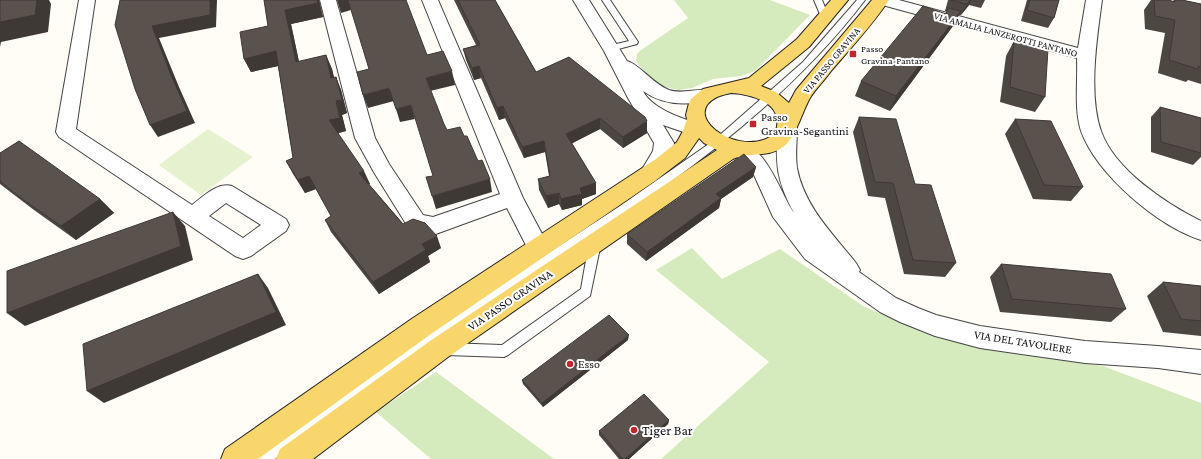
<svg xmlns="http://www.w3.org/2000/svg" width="1201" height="459" font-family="'Crimson Pro',serif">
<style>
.green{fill:#d5ebbd}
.pitch{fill:#e6f2cf}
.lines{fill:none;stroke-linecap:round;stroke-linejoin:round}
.service-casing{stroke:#444;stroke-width:2}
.minor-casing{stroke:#444;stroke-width:2}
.primary-casing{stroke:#222;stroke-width:2}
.service{fill:#fff;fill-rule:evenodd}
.minor{fill:#fff;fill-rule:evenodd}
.primary{fill:#f9d66b;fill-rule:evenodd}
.wall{fill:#4d4742}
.shaded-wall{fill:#3f3936}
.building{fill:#5a524d;stroke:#3f3936}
.poi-dot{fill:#c4262e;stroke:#fff;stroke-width:1.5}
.labels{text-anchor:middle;stroke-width:4;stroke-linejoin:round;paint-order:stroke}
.far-street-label{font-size:10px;fill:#111;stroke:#fff}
.far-poi-label{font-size:10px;fill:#111;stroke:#fff;text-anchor:start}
.poi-label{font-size:12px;fill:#111;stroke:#fff;text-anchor:start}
.street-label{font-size:12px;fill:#111;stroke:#fff}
.near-poi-label{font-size:14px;fill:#111;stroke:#fff;text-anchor:start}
</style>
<rect width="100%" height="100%" fill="#fffdf5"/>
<g class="green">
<polygon points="674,0 770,0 810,15 755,71 741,76 713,79 692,88 679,90 665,87 648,77 636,61 637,54 641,50 688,18"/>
<polygon points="692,248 722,279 780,249 863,306 902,323 953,340 1012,352 1103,366 1201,403 1201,459 661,459 769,362 656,270"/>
<polygon points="436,372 554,459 431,459 376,412"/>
</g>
<polygon class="pitch" points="208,129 253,157 201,195 159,165"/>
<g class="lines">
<defs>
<g id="service">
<polygon points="602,0 610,0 638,42 637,44 611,51 608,50 607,48 608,46 629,41"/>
<polygon points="814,0 822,0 829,17 828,19 822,19"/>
<path d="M857 0H865C766 130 623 215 489 305 416 354 346 407 275 459H256L258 454 425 334 620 206 713 141 803 62Z"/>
<polygon points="595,239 599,240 601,243 590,296 508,355 504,357 446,355 442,353 440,349 442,345 446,343 502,345 581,289 589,243 591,240"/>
</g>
<g id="minor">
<path d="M79 0H95L76 129 192 205C204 196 217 182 232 186L286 219 289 225 286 231 251 256 243 259 235 256 59 137 56 132ZM226 203 261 225 243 238 209 216Z"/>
<polygon points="320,0 336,0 375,138 389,164 423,215 433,217 500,194 422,0 438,0 523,198 550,249 547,255 539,258 531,255 507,208 433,235 408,227 375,174 355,138"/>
<path d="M573 0H589L627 61C640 65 652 83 669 90 683 95 698 87 713 91L715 95 713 99C689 106 664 106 643 91 652 110 688 121 708 126L711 131 708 136 701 138 663 125 674 143 673 151 655 181 648 184 641 181 638 176 653 151 654 143 628 98 604 51Z"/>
<path d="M873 0H899L1078 48 1086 0H1102C1097 37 1088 94 1101 131 1114 169 1166 204 1201 221V240C1158 226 1097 175 1081 131 1074 109 1078 82 1077 58L875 3Z"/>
<path d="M787 121 794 123 797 128C797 141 795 155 797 168 804 206 833 234 856 263L860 270 859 272 896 298 918 308 936 315 980 326 1085 341 1158 346 1201 350V374L1158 368 1085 363 980 348 935 336 900 322 880 312 805 259 773 217 754 175 731 150 734 145C763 136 781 195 794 213 776 179 776 166 777 128L780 123Z"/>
</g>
<path id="primary" d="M831 0H848L809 47 761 86 776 92 789 103 796 90 872 0H889C872 25 851 48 831 71 825 80 816 88 810 98 802 112 795 139 783 147 768 158 748 152 733 159L448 357 313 459H276L280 449 430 341 717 150 704 143 699 138 685 158 655 181 431 334 258 459H221L225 449 413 318 656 159 677 142 683 131 687 119 686 115 689 103 691 99 703 89 749 78 797 39ZM731 93C750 94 781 102 777 126 777 132 771 137 766 139 732 153 681 115 717 97 721 95 727 94 731 93Z"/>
</defs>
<use href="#service" class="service-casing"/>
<use href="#minor" class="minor-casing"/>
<use href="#primary" class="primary-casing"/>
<use href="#service" class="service"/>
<use href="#minor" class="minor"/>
<use href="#primary" class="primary"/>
</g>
<g class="wall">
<polygon points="264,0 319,0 323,17 291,24 299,62 326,55 332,69 334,77 336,77 341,90 347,113 342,115 346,131 338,133 370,184 369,184 403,224 441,248 428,256 430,262 379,294 331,232 325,220 331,216 316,189 305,193 293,174 286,161 293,158 278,66 251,72 244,59 268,26"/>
<polygon points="454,0 495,0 536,72 647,133 623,148 600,129 572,143 596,183 596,194 582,199 582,205 562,210 559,204 548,208 539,190 538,179 549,176 545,152 524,158 505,118 499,120 481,78 474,80 466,60 463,49 476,45"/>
<polygon points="948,0 985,0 981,8 969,5 961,15 959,15 953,26 890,111 855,96 861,81 945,14 947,11 945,11"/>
<polygon points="1027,0 1059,0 1054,18 1048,28 1021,21"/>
<polygon points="1151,0 1168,0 1173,1 1174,0 1182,0 1201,4 1201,84 1188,80 1186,82 1158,73 1165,33 1145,29 1144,10"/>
<polygon points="1014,41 1045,97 1035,112 1000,102 1006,56"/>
<polygon points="1160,107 1201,118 1201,157 1193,165 1151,152 1151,117"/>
<polygon points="859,117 915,184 956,263 945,277 904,274 885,198 868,196 853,132"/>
<polygon points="1015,119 1083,187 1071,201 1033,199 1005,134"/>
<polygon points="0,153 100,199 114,213 76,240 34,210 0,184"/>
<polygon points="756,167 753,177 721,199 719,208 646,261 627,244 627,234"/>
<polygon points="1001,264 1126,309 1111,322 1000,312 990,277"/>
<polygon points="1163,282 1201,286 1201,336 1163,332 1147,296"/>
<polygon points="628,340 543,407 523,384 522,380"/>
<polygon points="669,420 668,424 629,459 619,459 599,435 599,431"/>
</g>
<g class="shaded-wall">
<polygon points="37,0 49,0 51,4 48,32 1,42 0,47 0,22"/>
<polygon points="210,0 217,0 216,27 159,38 179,87 195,123 158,137 150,125 152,26"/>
<polygon points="317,0 319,0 323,17 291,24 302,76 296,62 285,10"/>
<polygon points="337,0 348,0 351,10 341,13"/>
<polygon points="970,0 971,0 969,5 961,15 967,4"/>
<polygon points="961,11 953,26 890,111 896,96"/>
<polygon points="276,51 283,65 251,72 244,59"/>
<polygon points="326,55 332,69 337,91 331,78"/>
<polygon points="479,66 481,78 474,80 472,68"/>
<polygon points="452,71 455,85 430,91 426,78"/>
<polygon points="336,77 341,90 347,113 342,115 346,131 335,134 329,120 336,101"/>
<polygon points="389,88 394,101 368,108 363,95"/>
<polygon points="411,105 415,119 400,122 396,109"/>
<polygon points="503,106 505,118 499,120 497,108"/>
<polygon points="600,118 600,129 567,146 566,134"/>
<polygon points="647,121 647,133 623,148 623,137"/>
<polygon points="544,141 545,152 524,158 522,147"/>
<polygon points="756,167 753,177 721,199 719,208 646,261 647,252 716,194"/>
<polygon points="364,171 370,184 365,187 359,173"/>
<polygon points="309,176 316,189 305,193 298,180"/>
<polygon points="490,179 492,192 436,209 432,196"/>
<polygon points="596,183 596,194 582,199 582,205 562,210 561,199 580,188"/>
<polygon points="559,193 559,204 548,208 546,196"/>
<polygon points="100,199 114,213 76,240 61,226"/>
<polygon points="173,212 185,226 193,260 25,326 7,313"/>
<polygon points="437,236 441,248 428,256 430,262 379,294 373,282 422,244"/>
<polygon points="258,274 268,288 286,325 104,403 87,391"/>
<polygon points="629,335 628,340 543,407 542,403"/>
<polygon points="669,420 668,424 629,459 625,459"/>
</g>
<g class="building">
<polygon points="0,0 37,0 35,15 0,22"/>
<polygon points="120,0 210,0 210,15 152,26 171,75 187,111 150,125 135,89 115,25"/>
<polygon points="264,0 317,0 318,3 285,10 296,62 326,55 331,78 336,77 342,100 336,101 340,118 329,120 364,171 359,173 403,224 413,219 425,223 437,236 422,244 426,250 373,282 325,220 331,216 309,176 298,180 286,161 293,158 276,51 244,59 240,32 268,26"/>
<polygon points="348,0 406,0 427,55 443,51 452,71 426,78 444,124 447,130 460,127 464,136 467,136 478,161 482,160 490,179 432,196 426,177 433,176 411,105 396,109 389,88 363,95 357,72 369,69"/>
<polygon points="458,0 495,0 536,72 569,57 645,117 647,121 623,137 600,118 566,134 596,183 580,188 582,194 561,199 559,193 546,196 538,179 550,176 544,141 522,147 503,106 497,108 479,66 472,68 463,49 480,45"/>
<polygon points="950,0 970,0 967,4"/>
<polygon points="1030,0 1059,0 1054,18 1027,10"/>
<polygon points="1154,0 1168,0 1175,2 1175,0 1182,0 1201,4 1201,67 1198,66 1198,69 1169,60 1175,20 1155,16"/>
<polygon points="923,6 946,14 948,8 961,11 896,96 861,81"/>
<polygon points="1014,41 1048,49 1045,97 1010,87"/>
<polygon points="1160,107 1201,118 1201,153 1161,142"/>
<polygon points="859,117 896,119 915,184 931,185 956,263 913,260 893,183 875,182"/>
<polygon points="1015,119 1051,121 1083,187 1044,185"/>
<polygon points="19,141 100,199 61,226 18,196 0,181 0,153"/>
<polygon points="744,154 756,167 716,194 721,198 647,252 627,234"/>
<polygon points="173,212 181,246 7,313 7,271"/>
<polygon points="1001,264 1111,274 1126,309 1012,299"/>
<polygon points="258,274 276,312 87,391 83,344"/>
<polygon points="1163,282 1201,286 1201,321 1181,319"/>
<polygon points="609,315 629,335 542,403 522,380"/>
<polygon points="644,394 669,420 625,459 623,459 599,431"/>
</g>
<g class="poi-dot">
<rect x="849" y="50" width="8" height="8" rx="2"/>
<rect x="749" y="120" width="8" height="8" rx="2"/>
<circle cx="570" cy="364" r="4"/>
<circle cx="634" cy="430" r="4"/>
</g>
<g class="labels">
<g class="far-street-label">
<text transform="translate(1006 34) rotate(15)" y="4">VIA AMALIA LANZEROTTI PANTANO</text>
<text transform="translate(831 60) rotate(-50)" y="4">VIA PASSO GRAVINA</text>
</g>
<g class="far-poi-label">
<text x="861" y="52">Passo<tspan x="861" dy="12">Gravina-Pantano</tspan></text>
</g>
<g class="poi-label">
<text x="761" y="121">Passo<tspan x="761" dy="14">Gravina-Segantini</tspan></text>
<text x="578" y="368">Esso</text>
</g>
<g class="street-label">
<text transform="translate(510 300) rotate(-34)" y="4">VIA PASSO GRAVINA</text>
<text transform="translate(1023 342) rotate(9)" y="4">VIA DEL TAVOLIERE</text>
</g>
<g class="near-poi-label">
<text x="642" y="435">Tiger Bar</text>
</g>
</g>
</svg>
